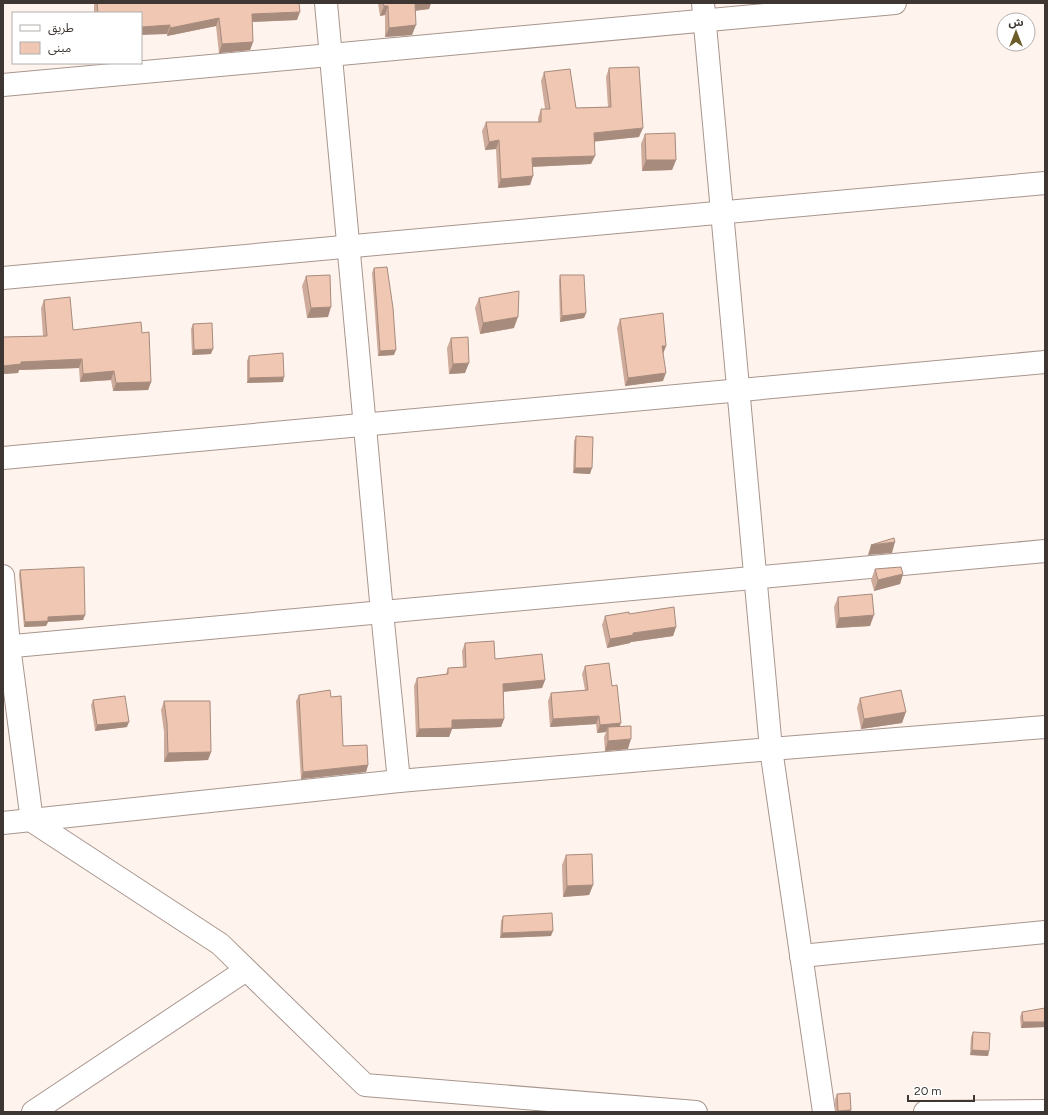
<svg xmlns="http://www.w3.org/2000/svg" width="1048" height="1115" font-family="Figtree,'Noto Sans Arabic',sans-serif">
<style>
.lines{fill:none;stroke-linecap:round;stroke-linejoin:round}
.minor-casing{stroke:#a8968e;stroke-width:24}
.minor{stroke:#fff;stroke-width:22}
.wall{fill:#ceab9a}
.shaded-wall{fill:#a78b7d}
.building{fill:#efc7b3;stroke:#a78b7d}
</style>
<rect width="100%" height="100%" fill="#fff3ed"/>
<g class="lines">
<defs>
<g id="minor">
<polyline points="326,3 382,612 399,781"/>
<polyline points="703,3 771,749 824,1112"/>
<polyline points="3,85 895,3"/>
<polyline points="3,278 1045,183"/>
<polyline points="3,458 1045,362"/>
<polyline points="3,576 9,646 32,821 220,944 365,1085 696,1112"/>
<polyline points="3,647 1045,551"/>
<polyline points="3,823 399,781 771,749 1045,727"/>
<polyline points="801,956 1045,932"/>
<polyline points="33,1112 246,970"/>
<polyline points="925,1112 1045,1111"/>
</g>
</defs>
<use href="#minor" class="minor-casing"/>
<use href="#minor" class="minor"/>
</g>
<g class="wall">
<polygon points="94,3 299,3 297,20 252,22 253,42 250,50 219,53 216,26 167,36 167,34 141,13 94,13"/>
<polygon points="378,3 431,3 429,9 415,11 412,35 385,37 385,15 380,16"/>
<polygon points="609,68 639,137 594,141 591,164 532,167 533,176 530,185 498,188 496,149 485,150 482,131 486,122 538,122 538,118 541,109 545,109 541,81 544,72 576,108 608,107 606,77"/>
<polygon points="645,134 676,160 672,170 642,171 641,144"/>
<polygon points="374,268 394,355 378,356 372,273"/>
<polygon points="560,275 586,313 584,318 560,322 559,281"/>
<polygon points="306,276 328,317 307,318 302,286"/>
<polygon points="479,298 514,328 480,334 475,308"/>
<polygon points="44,300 73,330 142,333 151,382 148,390 113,391 111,380 80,382 79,368 19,370 18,373 3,374 3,337 43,336 41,308"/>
<polygon points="620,319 666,346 663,353 663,381 625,386 617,328"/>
<polygon points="193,324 211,354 192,355 191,329"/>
<polygon points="451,338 465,373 449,374 447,348"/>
<polygon points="249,356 283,382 247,383 247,361"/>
<polygon points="576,436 590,474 573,473 574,441"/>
<polygon points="875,569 903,574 900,584 874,591 871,580"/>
<polygon points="20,570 85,615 83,620 48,622 46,626 24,627 19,575"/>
<polygon points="838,597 870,626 836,628 834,607"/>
<polygon points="629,614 676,627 673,636 631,642 630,643 607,648 602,625 605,616"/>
<polygon points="465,643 495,659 545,680 542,688 504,692 504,719 501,727 452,729 449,737 416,737 414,686 417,678 446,674 448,668 463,667 462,651"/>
<polygon points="585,666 612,686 620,726 628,749 605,751 604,737 606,732 597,733 596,724 550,727 548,701 551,693 585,690 582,674"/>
<polygon points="299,695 331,697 343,746 368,765 366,772 301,779 296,701"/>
<polygon points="860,698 902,723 861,729 857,708"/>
<polygon points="93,700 127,727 95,731 91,705"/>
<polygon points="164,701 211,752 208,760 164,762 164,732 161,710"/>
<polygon points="566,855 593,885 589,895 563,897 562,865"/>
<polygon points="503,916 551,936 500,938 501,921"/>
<polygon points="1045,1008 1045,1027 1021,1028 1020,1017 1022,1012"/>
<polygon points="973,1032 989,1051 988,1056 970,1055 971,1037"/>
<polygon points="837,1094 851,1112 835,1112 835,1099"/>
</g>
<g class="shaded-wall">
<polygon points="414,3 431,3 429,9 411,11"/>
<polygon points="384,6 388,6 385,15 380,16"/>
<polygon points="300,12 297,20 249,22 252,14"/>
<polygon points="219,18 216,26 167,36 170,28"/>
<polygon points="170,25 167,34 141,35 141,27"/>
<polygon points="416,25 412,35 385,37 389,28"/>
<polygon points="253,42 250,50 219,53 222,44"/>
<polygon points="643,128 639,137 591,142 594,133"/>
<polygon points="499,140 496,149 485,150 489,142"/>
<polygon points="595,156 591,164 528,167 532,158"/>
<polygon points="646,160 676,160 672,170 642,171"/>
<polygon points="533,176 530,185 498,188 501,179"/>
<polygon points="331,307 328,317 307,318 311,308"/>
<polygon points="586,313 584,318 560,322 562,316"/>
<polygon points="518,317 514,328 480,334 483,323"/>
<polygon points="662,346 666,346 663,354"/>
<polygon points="213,349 211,354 192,355 194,350"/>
<polygon points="396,350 394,355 378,356 380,351"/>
<polygon points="82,359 79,368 19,370 18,373 3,374 3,366 21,362"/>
<polygon points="469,363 465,373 449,374 453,364"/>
<polygon points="114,371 111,380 80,382 83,374"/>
<polygon points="666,373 663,381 625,386 628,378"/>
<polygon points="284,377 283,382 247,383 249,378"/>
<polygon points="151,382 148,390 113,391 116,383"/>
<polygon points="575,468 592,468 590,474 573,473"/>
<polygon points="895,542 892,553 868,555 871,545"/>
<polygon points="903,574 900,584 874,591 878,580"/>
<polygon points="85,615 83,620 48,622 46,626 24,627 25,622 48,617"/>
<polygon points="874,615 870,626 836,628 839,618"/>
<polygon points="676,627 673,636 631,642 630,643 607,648 610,639 633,633"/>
<polygon points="545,680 542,688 500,692 503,684"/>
<polygon points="906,712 902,723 861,729 864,719"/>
<polygon points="599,716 596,724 550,727 553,719"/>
<polygon points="504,719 501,727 452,729 449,737 416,737 419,729 452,720"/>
<polygon points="129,722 127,727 95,731 97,725"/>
<polygon points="621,723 618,731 608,727 606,732 597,733 600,725"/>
<polygon points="631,739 628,749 605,751 608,741"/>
<polygon points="211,752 208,760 164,762 168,753"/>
<polygon points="368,765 366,772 301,779 303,772"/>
<polygon points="593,885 589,895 563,897 567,886"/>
<polygon points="553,931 551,936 500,938 502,933"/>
<polygon points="1023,1022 1045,1022 1045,1027 1021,1028"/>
<polygon points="972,1050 989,1051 988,1056 970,1055"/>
<polygon points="851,1110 851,1112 837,1112 838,1111"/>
</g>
<g class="building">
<polygon points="97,3 299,3 300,12 252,14 253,42 222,44 219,18 170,28 170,25 141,27 141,13 98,13"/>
<polygon points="383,3 415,3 416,25 389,28 388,6 384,6"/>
<polygon points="639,67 643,128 594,133 595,156 532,158 533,176 501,179 499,140 489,142 486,122 541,122 541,109 550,109 544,72 570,69 576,108 611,107 609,68"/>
<polygon points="675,133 676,160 646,160 645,134"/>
<polygon points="387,267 393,308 396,350 380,351 374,268"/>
<polygon points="330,275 331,307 311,308 306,276"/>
<polygon points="560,275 584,275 586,313 562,316"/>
<polygon points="519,291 518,317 483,323 479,298"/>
<polygon points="70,297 73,330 141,322 142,333 149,332 151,382 116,383 114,371 83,374 82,359 21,362 21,364 3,366 3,337 47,336 44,300"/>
<polygon points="663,313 666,346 662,346 666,373 628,378 620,319"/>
<polygon points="212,323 213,349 194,350 193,324"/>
<polygon points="468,337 469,363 453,364 451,338"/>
<polygon points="283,353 284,377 249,378 249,356"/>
<polygon points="576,436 593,437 592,468 575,468"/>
<polygon points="894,538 895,542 871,545"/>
<polygon points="84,567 85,615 48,617 48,621 25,622 20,570"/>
<polygon points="901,567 903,574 878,580 875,569"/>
<polygon points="872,594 874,615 839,618 838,597"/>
<polygon points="674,607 676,627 633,633 633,635 610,639 605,616 629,612 629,614"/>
<polygon points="494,641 495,659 542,654 545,680 503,684 504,719 452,720 452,728 419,729 417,678 448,674 448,668 466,667 465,643"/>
<polygon points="609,663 612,686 617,685 621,723 600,725 599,716 553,719 551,693 588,690 585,666"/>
<polygon points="330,690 331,697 341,696 343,746 367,745 368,765 303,772 299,695"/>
<polygon points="901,690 906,712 864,719 860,698"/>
<polygon points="125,696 129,722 97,725 93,700"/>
<polygon points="164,701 210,701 211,752 168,753 167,723"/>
<polygon points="631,726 631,739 608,741 608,727"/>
<polygon points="592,854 593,885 567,886 566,855"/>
<polygon points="552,913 553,931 502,933 503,916"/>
<polygon points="1045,1008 1045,1022 1023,1022 1022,1012"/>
<polygon points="973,1032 990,1033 989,1051 972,1050"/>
<polygon points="850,1093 851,1110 838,1111 837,1094"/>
</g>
<rect width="1048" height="1115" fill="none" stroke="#3d3632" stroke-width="8"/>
<rect x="12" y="12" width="130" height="52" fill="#ffffff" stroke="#b1afad"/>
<rect x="20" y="25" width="20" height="6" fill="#ffffff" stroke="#b1afad"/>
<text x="48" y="32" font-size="12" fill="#3d3632">طريق</text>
<rect x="20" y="42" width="20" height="12" fill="#efc7b3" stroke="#b1afad"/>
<text x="48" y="52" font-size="12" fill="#3d3632">مبنى</text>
<g transform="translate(1016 32)"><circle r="19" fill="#ffffff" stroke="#b1afad"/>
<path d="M0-3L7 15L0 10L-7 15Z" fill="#6b5c29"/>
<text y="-6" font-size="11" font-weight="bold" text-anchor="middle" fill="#3d3632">ش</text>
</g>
<path d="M908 1095v6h66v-6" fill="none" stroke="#3d3632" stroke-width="2"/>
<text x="914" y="1095" font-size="12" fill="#3d3632" stroke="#ffffff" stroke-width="3" paint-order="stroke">20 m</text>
</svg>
